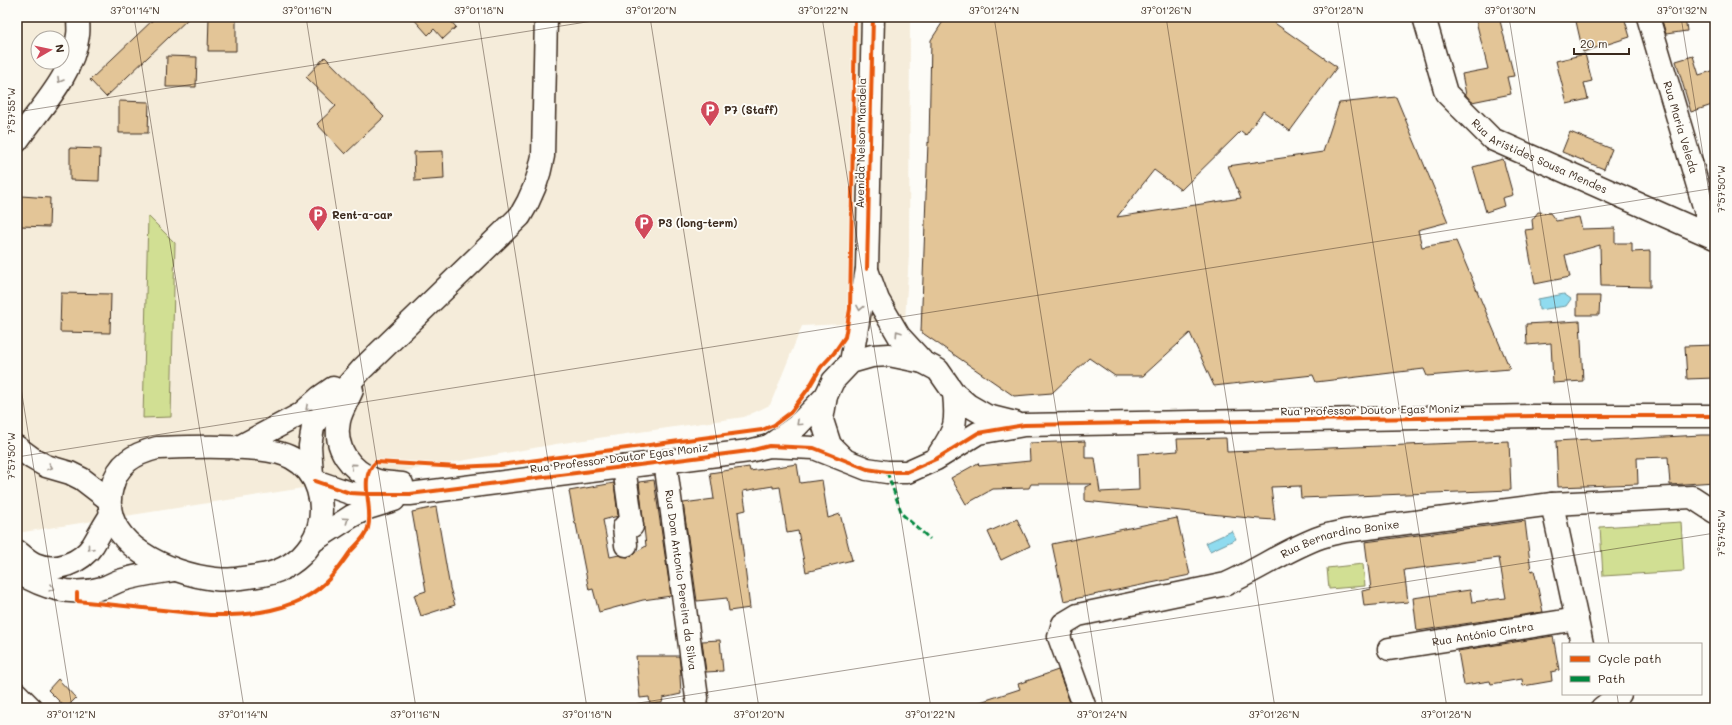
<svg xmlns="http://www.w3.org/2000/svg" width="1732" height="725" font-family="Mali,sans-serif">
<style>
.built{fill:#f5ecda;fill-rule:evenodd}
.green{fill:#d1df93;stroke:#868458}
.water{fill:#8fdbef;stroke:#6d949b}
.building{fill:#e3c597;stroke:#3b2a1e}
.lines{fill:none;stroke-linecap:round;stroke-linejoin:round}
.minor-casing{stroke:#3b2a1e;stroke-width:25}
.minor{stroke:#fdfcf7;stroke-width:22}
.quiet{stroke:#00873e;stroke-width:3;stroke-dasharray:6 3;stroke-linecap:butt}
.cycleway-casing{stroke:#fdfcf7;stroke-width:6}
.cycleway{stroke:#e8590c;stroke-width:4}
.oneway{stroke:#9c938a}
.ticks{fill:none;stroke:#3b2a1e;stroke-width:1;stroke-opacity:0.45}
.labels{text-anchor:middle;stroke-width:4;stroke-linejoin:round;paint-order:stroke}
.poi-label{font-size:11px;font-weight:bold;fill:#3b2a1e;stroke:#fdfcf7;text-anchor:start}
.street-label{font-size:11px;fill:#3b2a1e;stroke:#fdfcf7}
.neatline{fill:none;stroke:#3b2a1e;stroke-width:1.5}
.ticks-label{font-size:10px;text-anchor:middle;fill:#3b2a1e}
</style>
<rect width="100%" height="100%" fill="#fdfcf7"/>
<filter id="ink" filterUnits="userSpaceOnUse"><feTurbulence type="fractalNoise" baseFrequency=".025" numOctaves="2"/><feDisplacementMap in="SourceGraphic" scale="8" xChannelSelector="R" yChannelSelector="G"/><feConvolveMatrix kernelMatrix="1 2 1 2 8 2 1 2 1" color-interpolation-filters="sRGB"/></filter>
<g filter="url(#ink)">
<path class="built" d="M17 17H910L909 255 905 321 802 326 770 405 744 417 556 444 355 480 17 533ZM38 38H62V62H38Z"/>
<g class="green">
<polygon points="148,216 175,243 171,417 143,418"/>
<polygon points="1681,522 1684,571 1603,576 1600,527"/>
<polygon points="1363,564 1365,586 1329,589 1327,568"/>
</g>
<g class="water">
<polygon points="1564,294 1571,299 1566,306 1539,310 1538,299"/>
<polygon points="1232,531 1236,539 1210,551 1206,543"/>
</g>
<g class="building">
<polygon points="156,17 190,17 106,97 90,80"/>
<polygon points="209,17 236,17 236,51 208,51"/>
<polygon points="412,17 447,17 456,27 443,39 434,29 428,35"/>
<polygon points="946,17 1266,17 1337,67 1290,131 1263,111 1246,135 1241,131 1181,190 1154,170 1117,217 1241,198 1228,166 1323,152 1339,103 1396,97 1448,222 1418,230 1422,247 1456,241 1510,369 1427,376 1424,369 1316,382 1313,375 1214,386 1190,333 1143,376 1115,376 1089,358 1052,393 1014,396 921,332 928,142 929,143 931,40"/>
<polygon points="1475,17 1499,17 1514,76 1507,77 1511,94 1472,102 1466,95 1462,74 1488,69"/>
<polygon points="1575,17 1624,17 1630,37 1583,52"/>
<polygon points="1661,17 1685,17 1687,31 1666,34"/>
<polygon points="1585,54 1592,81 1584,83 1588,99 1567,104 1556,61"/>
<polygon points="167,56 197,57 196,87 166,87"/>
<polygon points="1693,56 1699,75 1715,70 1715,104 1691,112 1676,61"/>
<polygon points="325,57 384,117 345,154 317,124 336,106 306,77"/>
<polygon points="119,101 149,102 148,133 119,133"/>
<polygon points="1570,132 1612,149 1604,169 1562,152"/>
<polygon points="70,148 100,149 99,181 70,180"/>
<polygon points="443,151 444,179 415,181 414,152"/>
<polygon points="1503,159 1513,195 1502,198 1504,206 1486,212 1473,167"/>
<polygon points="21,196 50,198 49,227 20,226"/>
<polygon points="1538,212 1550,213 1556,221 1579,217 1582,229 1615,228 1615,243 1632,243 1632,252 1650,251 1650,287 1601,286 1600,245 1565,255 1570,277 1535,284 1525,230 1533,229 1532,220"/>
<polygon points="61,293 111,294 110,333 60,332"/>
<polygon points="1577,296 1600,296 1599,315 1577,315"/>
<polygon points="1580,321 1583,381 1553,383 1551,343 1527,345 1526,324"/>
<polygon points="1715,345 1715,378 1687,379 1685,346"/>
<polygon points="1701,435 1715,435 1715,482 1670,485 1668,457 1637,458 1638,484 1558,487 1556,441 1590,439 1590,441"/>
<polygon points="1226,438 1227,452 1509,441 1511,490 1301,498 1300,486 1271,487 1275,520 1259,519 1085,501 1085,487 1092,484 1031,484 1029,488 993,489 966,504 951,478 978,463 979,466 1030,461 1029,443 1085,441 1085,458 1095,458 1100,492 1139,490 1138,454 1178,451 1177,439"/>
<polygon points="797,464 800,483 822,480 828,518 840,514 852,560 806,572 798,531 787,533 780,487 773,488 773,486 743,491 746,510 738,512 750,608 729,611 727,598 697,601 683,503 714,499 710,473 749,467 750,471"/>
<polygon points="654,480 671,596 643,600 599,612 593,589 589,590 576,524 575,524 569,491 614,483 618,516 603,520 610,557 619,555 628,557 646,546 639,482"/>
<polygon points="436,507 450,588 455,605 421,616 414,595 426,591 412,512"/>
<polygon points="1177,518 1190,575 1064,601 1052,544"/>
<polygon points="1017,519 1030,546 1001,560 988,532"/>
<polygon points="1525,521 1531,571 1534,570 1543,612 1417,631 1413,598 1470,590 1472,602 1506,598 1499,558 1404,570 1408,602 1364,606 1362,591 1371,589 1365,542"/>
<polygon points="1553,636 1559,670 1551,672 1552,681 1523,686 1522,679 1491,684 1490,681 1464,685 1458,651"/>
<polygon points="720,640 723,671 706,672 702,641"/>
<polygon points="636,656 679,656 681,675 680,675 681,694 663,698 662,703 650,704 649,697 640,698"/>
<polygon points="1058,670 1072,708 972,708 971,705 1020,689 1018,684"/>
<polygon points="58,679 76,698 66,708 48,690"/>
</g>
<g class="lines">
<defs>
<g id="minor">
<path id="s1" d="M1424 17 1446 93 1492 139 1715 238"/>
<path id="s2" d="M1648 17 1713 237"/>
<path d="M17 141C39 109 73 76 78 35 79 30 78 23 78 17"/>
<polyline points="867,270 878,300 899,336 923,362"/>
<polyline points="851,362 867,269 873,17"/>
<path d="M352 390C348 400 341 411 339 421 333 448 351 471 375 480 383 483 394 483 402 484"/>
<polyline points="769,446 797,426 826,396"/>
<polyline points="17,447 32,458 46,466 70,473 82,479 108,499"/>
<path d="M157 448C189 447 265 443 292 458 305 465 314 476 318 490 330 530 304 567 263 575 247 577 231 581 215 579 170 574 96 543 112 487 118 463 134 454 157 448Z"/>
<polyline points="237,448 301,414 320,397 333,388"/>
<path d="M939 454C956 429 957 423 954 393"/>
<polyline points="844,459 830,445 822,420 826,396 833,381 851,362 872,356 889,355 923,362 938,370 954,393 968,405 987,416 1015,423"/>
<path id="s3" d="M665 461 697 698"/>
<polyline points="624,467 632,526 624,527 626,545"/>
<path d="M312 475 310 446 313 427 324 412 362 369 520 216C532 197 539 179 543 156L546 17"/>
<polyline points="315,481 350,493 368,494 410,494 749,451 769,446 814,448 867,469 887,472 907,472 936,459 978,433 1024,425 1533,416 1715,416"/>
<polyline points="1552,504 1582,644"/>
<polyline points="313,541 352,516 368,508 394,500"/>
<path d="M17 551C23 556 28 561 35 564 56 573 81 563 93 545 99 535 104 525 111 515"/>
<path d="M17 572C44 588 71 597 102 588 108 587 113 583 119 581 137 575 155 573 174 570"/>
<path id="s4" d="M1389 649 1577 619"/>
<polyline points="17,694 31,708"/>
<path id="s5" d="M1085 708 1059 637 1063 624 1078 615 1226 584C1258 570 1287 549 1321 537 1329 534 1337 533 1345 531L1552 504 1692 497 1715 512"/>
<polyline points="1602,708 1620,694"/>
</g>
</defs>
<use href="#minor" class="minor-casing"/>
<use href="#minor" class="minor"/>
<polyline class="quiet" points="887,472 902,514 930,539"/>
<defs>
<g id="cycleway">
<polyline points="867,269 873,17"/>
<polyline points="315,481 350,493 368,494 410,494 749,451 769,446 814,448 867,469 887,472 907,472 936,459 978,433 1024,425 1533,416 1715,416"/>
<path d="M77 593V601L210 615C249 616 296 611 325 583 335 574 342 563 350 552 356 545 366 537 368 528 374 507 357 478 376 462L458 467 500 465 762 430 774 425 790 413 808 389 821 367 834 353 845 337 850 309 855 17"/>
</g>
</defs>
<use href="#cycleway" class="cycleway-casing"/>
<use href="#cycleway" class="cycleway"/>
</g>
<defs><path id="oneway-chevron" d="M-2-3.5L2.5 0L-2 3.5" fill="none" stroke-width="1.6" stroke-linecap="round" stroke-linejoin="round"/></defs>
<g class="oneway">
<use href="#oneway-chevron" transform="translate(60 80) rotate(120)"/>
<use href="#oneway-chevron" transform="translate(860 308) rotate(100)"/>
<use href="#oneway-chevron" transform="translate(898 333) rotate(-124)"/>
<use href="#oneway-chevron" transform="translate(308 408) rotate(138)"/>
<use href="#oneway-chevron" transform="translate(799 423) rotate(137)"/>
<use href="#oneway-chevron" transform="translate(353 466) rotate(-139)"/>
<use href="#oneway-chevron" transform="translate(50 467) rotate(19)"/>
<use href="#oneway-chevron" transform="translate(346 520) rotate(-34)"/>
<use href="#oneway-chevron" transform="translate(90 548) rotate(128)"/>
<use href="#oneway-chevron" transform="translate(52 588) rotate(15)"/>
</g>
</g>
<path class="ticks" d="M134 17 244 708M306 17 416 708M478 17 587 708M650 17 759 708M822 17 931 708M994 17 1103 708M1166 17 1275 708M1337 17 1447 708M1509 17 1609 644M1681 17 1715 230M17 112 618 17M17 363 72 708M17 457 1715 188M1617 694 1619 708M607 708 1715 533"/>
<defs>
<symbol id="parking-pin" viewBox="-11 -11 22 30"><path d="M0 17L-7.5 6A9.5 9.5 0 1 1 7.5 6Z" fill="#d1495b" stroke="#fdfcf7"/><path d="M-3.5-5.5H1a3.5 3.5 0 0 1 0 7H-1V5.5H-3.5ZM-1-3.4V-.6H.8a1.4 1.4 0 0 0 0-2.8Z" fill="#fff"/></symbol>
</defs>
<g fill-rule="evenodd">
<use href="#parking-pin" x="699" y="99" width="22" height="30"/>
<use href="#parking-pin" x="307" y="204" width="22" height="30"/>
<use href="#parking-pin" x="633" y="212" width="22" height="30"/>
</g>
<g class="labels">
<g class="poi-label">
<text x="724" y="114">P7 (Staff)</text>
<text x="332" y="219">Rent-a-car</text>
<text x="658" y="227">P3 (long-term)</text>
</g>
<g class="street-label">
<text dy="4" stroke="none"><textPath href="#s2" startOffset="115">Rua Maria Veleda</textPath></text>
<text transform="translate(861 143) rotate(-89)" y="4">Avenida Nelson Mandela</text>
<text dy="4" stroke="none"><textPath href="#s1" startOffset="194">Rua Aristides Sousa Mendes</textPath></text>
<text transform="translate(1370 410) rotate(-1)" y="4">Rua Professor Doutor Egas Moniz</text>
<text transform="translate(619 458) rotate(-7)" y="4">Rua Professor Doutor Egas Moniz</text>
<text dy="4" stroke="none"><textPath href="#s5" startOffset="382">Rua Bernardino Bonixe</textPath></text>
<text dy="4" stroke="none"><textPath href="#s3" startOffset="120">Rua Dom Antonio Pereira da Silva</textPath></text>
<text dy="4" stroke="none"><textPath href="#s4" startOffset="95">Rua António Cintra</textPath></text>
</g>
</g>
<rect width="1732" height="725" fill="none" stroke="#fdfcf7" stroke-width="44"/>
<rect x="1562" y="643" width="140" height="52" fill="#fdfcf7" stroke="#afa8a0"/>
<rect x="1570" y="656" width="20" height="6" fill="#e8590c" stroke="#afa8a0"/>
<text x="1598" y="663" font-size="12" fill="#3b2a1e">Cycle path</text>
<rect x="1570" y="676" width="20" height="6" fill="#00873e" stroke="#afa8a0"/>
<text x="1598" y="683" font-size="12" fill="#3b2a1e">Path</text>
<g transform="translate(50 50) rotate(81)"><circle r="19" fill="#fdfcf7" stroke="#afa8a0"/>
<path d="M0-3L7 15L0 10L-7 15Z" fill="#d1495b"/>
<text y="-6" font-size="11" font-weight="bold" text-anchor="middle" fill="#3b2a1e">N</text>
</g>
<path d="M1574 48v6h55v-6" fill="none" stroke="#3b2a1e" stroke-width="2"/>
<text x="1580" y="48" font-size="12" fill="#3b2a1e" stroke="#fdfcf7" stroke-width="3" paint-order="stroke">20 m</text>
<rect x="22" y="22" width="1688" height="681" class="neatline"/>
<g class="ticks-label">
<text x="135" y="14">37°01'14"N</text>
<text x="307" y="14">37°01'16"N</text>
<text x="479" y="14">37°01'18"N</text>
<text x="651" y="14">37°01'20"N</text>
<text x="823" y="14">37°01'22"N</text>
<text x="994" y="14">37°01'24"N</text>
<text x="1166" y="14">37°01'26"N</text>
<text x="1338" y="14">37°01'28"N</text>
<text x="1510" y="14">37°01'30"N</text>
<text x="1682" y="14">37°01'32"N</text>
<text transform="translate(11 111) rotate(-90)" y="4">7°57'55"W</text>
<text transform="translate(1721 189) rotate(-90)" y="4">7°57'50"W</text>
<text transform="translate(11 456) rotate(-90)" y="4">7°57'50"W</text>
<text transform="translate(1721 533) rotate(-90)" y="4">7°57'45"W</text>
<text x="71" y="718">37°01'12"N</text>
<text x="243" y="718">37°01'14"N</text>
<text x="415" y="718">37°01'16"N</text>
<text x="587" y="718">37°01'18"N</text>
<text x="759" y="718">37°01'20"N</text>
<text x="930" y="718">37°01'22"N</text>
<text x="1102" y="718">37°01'24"N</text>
<text x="1274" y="718">37°01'26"N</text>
<text x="1446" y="718">37°01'28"N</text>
</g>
</svg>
